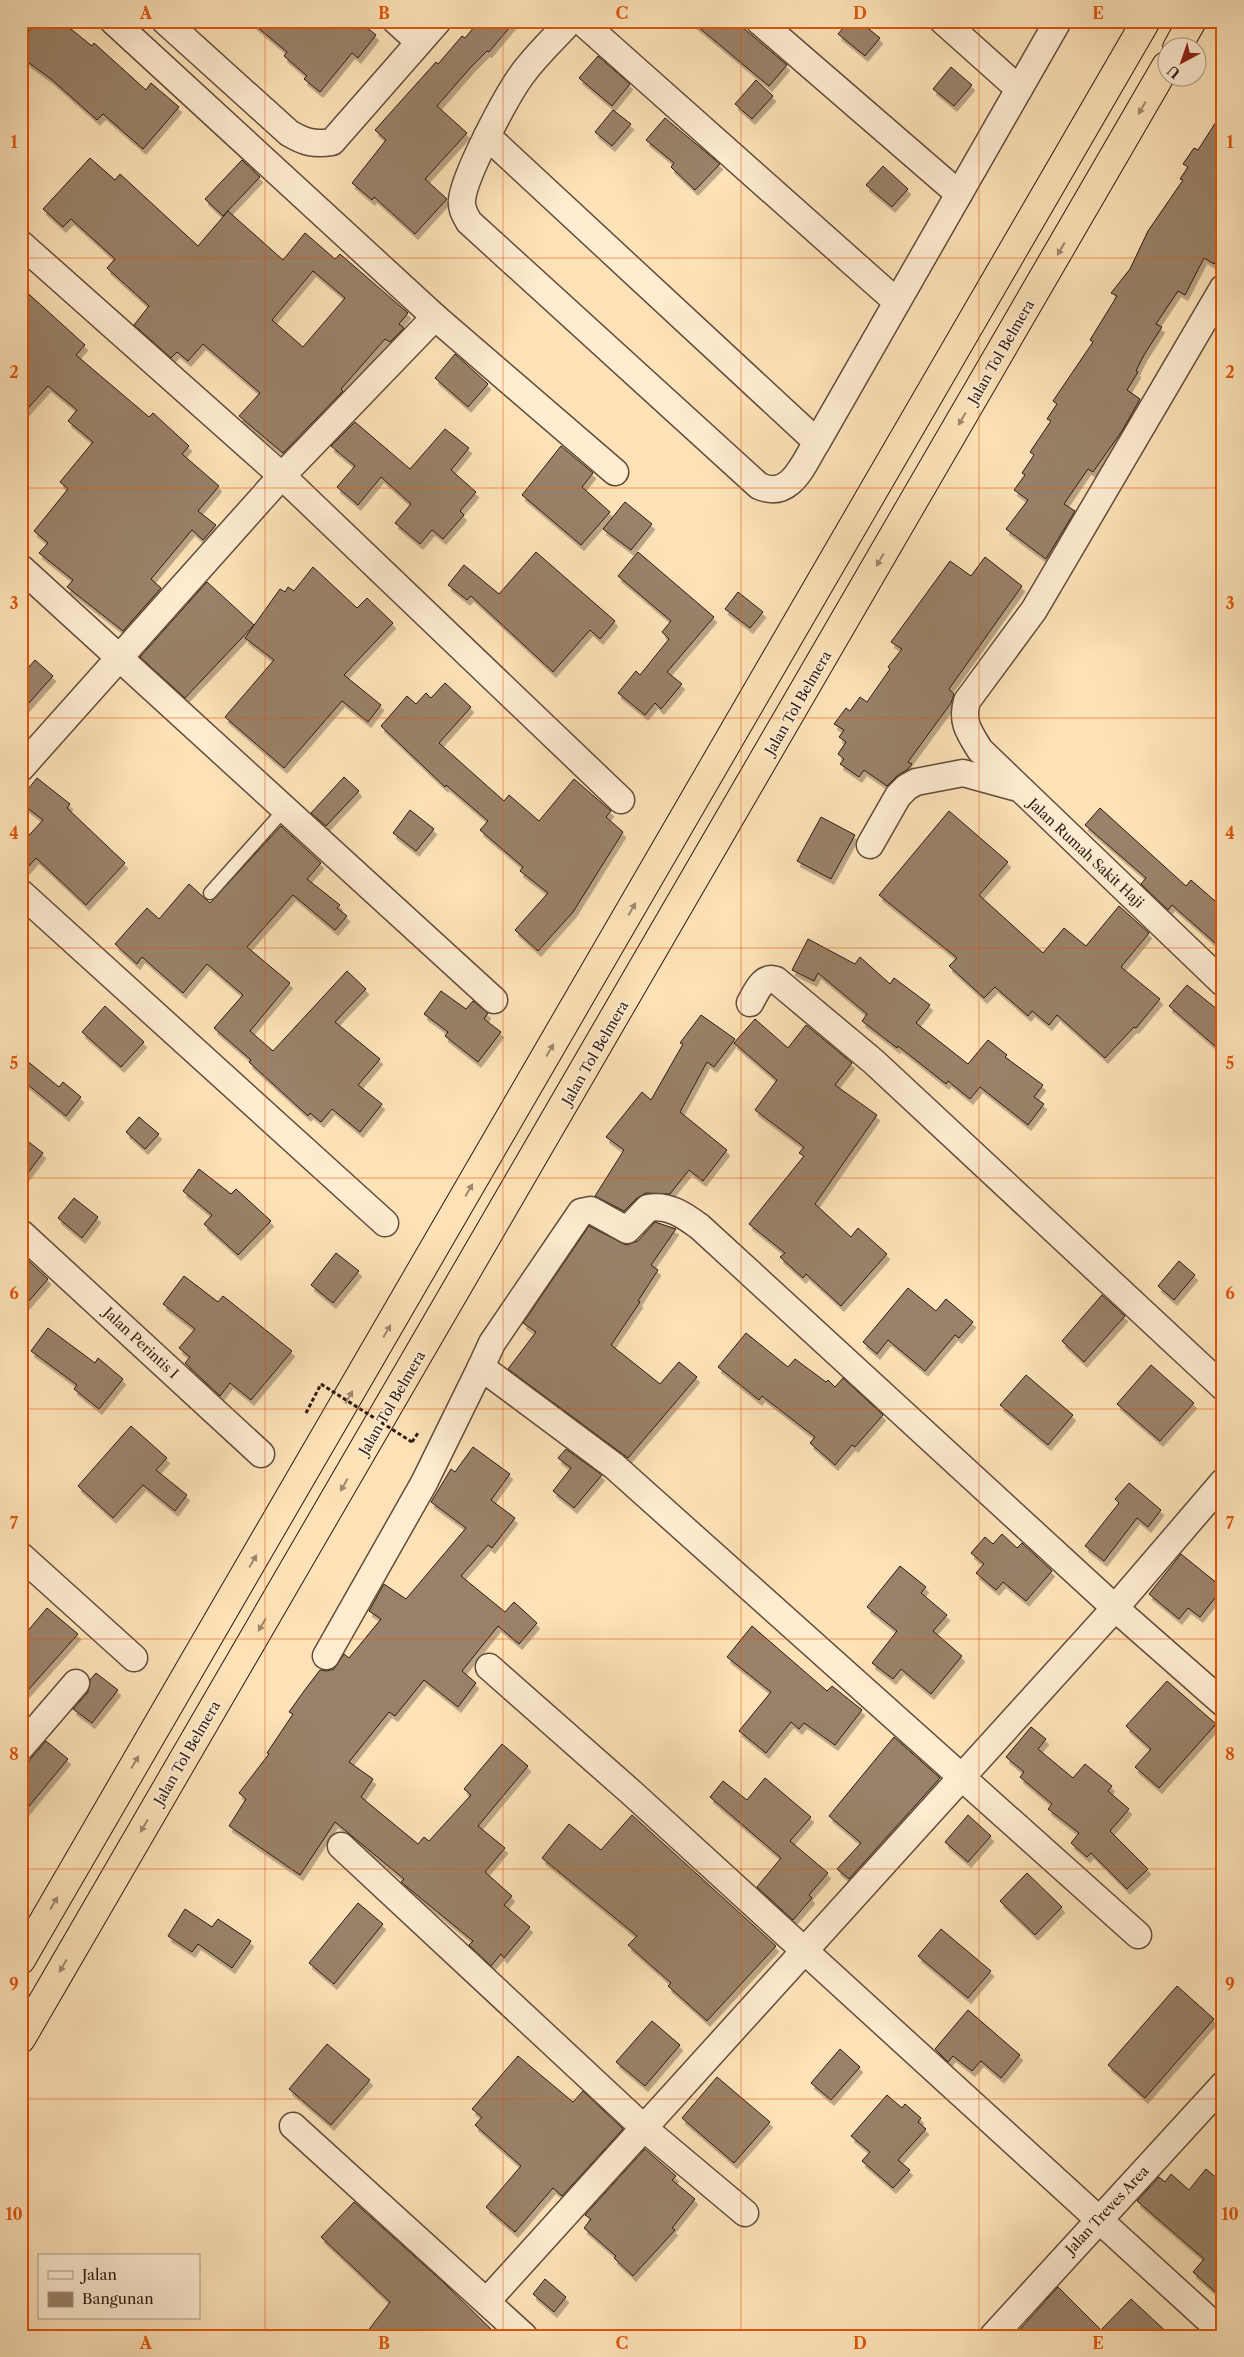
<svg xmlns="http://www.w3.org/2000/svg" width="1244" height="2357" font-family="'Libre Caslon Text',serif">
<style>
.building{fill:#998269;stroke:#2d1a13;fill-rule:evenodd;filter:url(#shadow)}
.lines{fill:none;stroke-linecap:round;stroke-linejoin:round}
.lane-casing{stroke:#614c3c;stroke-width:15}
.street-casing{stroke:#614c3c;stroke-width:29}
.highway-casing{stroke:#2d1a13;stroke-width:30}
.path{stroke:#2d1a13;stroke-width:3;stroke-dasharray:4 2.5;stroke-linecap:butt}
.lane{stroke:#feecd1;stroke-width:12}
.street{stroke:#feecd1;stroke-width:26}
.highway{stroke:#fde2b8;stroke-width:28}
.path-bridge{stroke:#2d1a13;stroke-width:3;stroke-dasharray:4 2.5;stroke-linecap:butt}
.oneway{fill:#9f886e}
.grid{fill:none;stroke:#df560c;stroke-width:1;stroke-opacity:0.55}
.labels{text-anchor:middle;stroke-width:4;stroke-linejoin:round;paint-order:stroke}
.street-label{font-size:14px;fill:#2d1a13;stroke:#feecd1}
.neatline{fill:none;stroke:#df560c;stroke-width:2}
.grid-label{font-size:16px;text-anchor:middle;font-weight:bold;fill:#df560c}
</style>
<defs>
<filter id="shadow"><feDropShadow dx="3" dy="5.5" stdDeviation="0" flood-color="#0004"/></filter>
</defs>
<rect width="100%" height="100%" fill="#fde2b8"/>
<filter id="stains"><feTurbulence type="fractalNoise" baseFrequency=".004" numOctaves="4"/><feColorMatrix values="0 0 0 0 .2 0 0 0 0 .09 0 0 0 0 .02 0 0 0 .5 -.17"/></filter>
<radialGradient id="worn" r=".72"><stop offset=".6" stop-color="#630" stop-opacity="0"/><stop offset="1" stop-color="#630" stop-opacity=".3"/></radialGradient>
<g class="building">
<polygon points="37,21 61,21 92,46 94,43 146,90 151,83 179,107 143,149 103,114 97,120 51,79 21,57 21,41"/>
<polygon points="250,21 359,21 376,35 358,58 352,53 320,92 304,79 307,76 284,56 287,52"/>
<polygon points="479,21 515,21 489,52 487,51 471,67 437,106 467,133 425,179 447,199 415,234 374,197 372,200 352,183 386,140 375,130 436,62 438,64 462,36 465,38"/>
<polygon points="691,21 735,21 787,65 769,86"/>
<polygon points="849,21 859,21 880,38 865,56 838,34"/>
<polygon points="598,56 630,84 612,106 579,78"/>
<polygon points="951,67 972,85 954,106 933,89"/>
<polygon points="756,80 773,96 752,119 735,104"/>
<polygon points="613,110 631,124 612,146 595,132"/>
<polygon points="1223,111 1223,250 1214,264 1204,258 1185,295 1178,291 1156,324 1162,327 1144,355 1136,371 1138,372 1127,390 1140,399 1122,431 1093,472 1088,469 1064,504 1075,511 1046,559 1006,529 1028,500 1014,490 1025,475 1022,473 1034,455 1030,452 1051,421 1047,419 1057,404 1053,401 1093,342 1090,340 1117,296 1111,293 1130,269 1148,231 1183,180 1180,179 1188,167 1183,164 1194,148 1198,150"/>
<polygon points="665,118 720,164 695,190 671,167 674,163 646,140"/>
<path d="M90 158 115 180 120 174 198 246 228 211 283 260 305 233 335 259 340 254 408 313 399 324 404 328 390 342 385 339 341 389 343 391 283 453 239 416 260 393 203 344 188 361 177 352 171 358 134 325 149 306 107 268 115 259 71 219 63 227 43 209ZM313 271 345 298 303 347 272 320Z"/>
<polygon points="242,160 260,177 223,216 205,199"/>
<polygon points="883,166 908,189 892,207 866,185"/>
<polygon points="21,287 85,345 76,355 149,417 153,413 189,446 182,454 219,486 198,511 216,525 203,540 192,530 151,579 161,588 123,631 67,587 73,580 39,553 48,543 34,531 68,489 60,482 93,442 68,421 77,410 48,386 21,416"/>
<polygon points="455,354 488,384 468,407 435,378"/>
<polygon points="355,422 410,469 445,429 469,448 451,470 476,492 460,511 464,515 443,539 432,530 420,544 395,523 411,504 381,477 358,505 337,487 355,466 331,446"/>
<polygon points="561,446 593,473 582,487 610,512 581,545 522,495"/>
<polygon points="625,502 652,524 631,550 603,529"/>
<polygon points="536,552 615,621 600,639 590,630 553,672 471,596 467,600 448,585 464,565 499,594"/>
<polygon points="638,552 714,617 667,672 682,684 661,709 655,703 645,715 618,693 636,671 640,675 669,639 662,632 671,621 618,576"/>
<polygon points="985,557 1022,586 949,689 954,694 951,703 908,762 912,764 908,769 897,776 887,786 864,770 859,777 840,764 844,759 838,754 846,742 839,737 844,730 834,724 846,708 850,711 860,697 867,702 890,669 888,667 902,649 891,642 950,561 971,576"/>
<polygon points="313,567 357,608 367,598 393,623 344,675 381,705 368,722 342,701 284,768 225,717 274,660 245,638 280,589 285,592 288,587 294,591"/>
<polygon points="207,582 254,625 185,698 140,657"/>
<polygon points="738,592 763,612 750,628 725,609"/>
<polygon points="35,660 53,676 21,712 21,676"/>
<polygon points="445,683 471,707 439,743 504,801 509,795 539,821 574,779 611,811 606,817 623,832 573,912 538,951 515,930 548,893 520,871 523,867 480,830 488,821 446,785 445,787 381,726 407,696 416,704 426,693 431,698"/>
<polygon points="344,777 359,791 326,826 311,813"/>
<polygon points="37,778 70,804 67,808 125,863 86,905 36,858 21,875 21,844 43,820 21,803 21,798"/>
<polygon points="1100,808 1186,886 1191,880 1223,908 1223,950 1172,905 1168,910 1141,884 1146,878 1085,825"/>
<polygon points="410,810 434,829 416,851 393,833"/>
<polygon points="949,811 1008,862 979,895 1043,953 1064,928 1086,946 1119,906 1149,933 1121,967 1160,999 1136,1028 1134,1027 1105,1058 1057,1015 1049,1025 1032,1011 1028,1016 995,987 984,998 949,966 957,958 879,895"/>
<polygon points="821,817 855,835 831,879 797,861"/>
<polygon points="281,826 321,863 307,879 340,905 337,908 347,916 335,930 293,895 247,947 290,983 250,1031 273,1051 347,971 366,989 335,1022 380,1059 358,1085 382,1104 360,1132 332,1109 321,1122 310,1113 308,1116 249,1062 251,1060 214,1028 243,995 207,964 183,993 142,957 137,964 115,944 147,908 159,919 189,884 210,903"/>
<polygon points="808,939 855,964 860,957 890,984 894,978 930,1005 916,1023 968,1064 988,1040 1007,1055 1005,1057 1043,1085 1034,1097 1044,1104 1028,1125 980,1087 970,1099 948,1081 946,1084 898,1046 897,1048 862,1021 867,1014 818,973 814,981 792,970"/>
<polygon points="1187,985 1223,1014 1223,1053 1169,1006"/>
<polygon points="441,991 466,1009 473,1001 488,1013 484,1019 501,1032 478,1062 445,1036 448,1032 424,1014"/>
<polygon points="105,1006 144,1042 121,1067 82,1032"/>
<polygon points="701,1015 735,1039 714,1067 707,1062 680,1112 727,1150 703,1181 689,1170 670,1194 646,1193 637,1198 624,1211 595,1196 624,1150 606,1137 642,1092 651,1100 683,1044 680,1043"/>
<polygon points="755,1019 788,1048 806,1025 852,1063 835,1085 877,1115 815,1204 851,1237 858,1228 887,1254 841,1306 806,1274 803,1278 780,1257 785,1253 749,1224 804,1156 799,1153 804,1147 755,1110 777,1080 734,1043"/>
<polygon points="21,1056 59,1087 63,1082 81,1097 66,1116 21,1079"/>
<polygon points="139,1117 159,1134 145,1149 126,1132"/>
<polygon points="21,1136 43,1153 21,1182"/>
<polygon points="199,1169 231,1194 236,1189 271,1221 238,1255 204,1224 212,1215 183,1191"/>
<polygon points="74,1198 98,1217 82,1238 58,1218"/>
<polygon points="655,1222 676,1229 651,1265 658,1270 638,1301 640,1302 611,1345 660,1384 679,1362 697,1377 628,1458 508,1369 536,1332 523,1323 589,1226 626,1245 638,1241"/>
<polygon points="336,1253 359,1271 333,1303 311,1285"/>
<polygon points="21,1254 48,1279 21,1310"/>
<polygon points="1179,1261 1195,1275 1174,1300 1158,1286"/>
<polygon points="184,1276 218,1302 223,1296 292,1351 251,1400 230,1383 220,1396 185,1363 190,1357 179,1348 195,1329 163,1304"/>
<polygon points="908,1288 936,1311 946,1299 973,1322 959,1338 955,1335 925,1371 888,1340 877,1354 863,1342"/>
<polygon points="1102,1295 1125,1316 1084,1362 1062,1341"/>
<polygon points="48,1328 95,1363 98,1358 123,1379 99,1409 74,1389 77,1385 31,1351"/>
<polygon points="746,1333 788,1367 795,1359 826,1382 828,1380 835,1387 843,1378 883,1415 855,1447 852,1445 835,1465 810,1443 815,1437 762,1396 759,1400 718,1367"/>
<polygon points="1151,1365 1194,1403 1160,1441 1117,1404"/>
<polygon points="1026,1375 1073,1415 1048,1445 1000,1405"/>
<polygon points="131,1426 167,1458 156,1470 187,1495 175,1511 143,1485 113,1518 78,1486"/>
<polygon points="473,1447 510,1474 491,1500 515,1518 492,1548 488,1545 461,1576 505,1612 514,1602 537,1623 519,1644 498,1626 462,1671 476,1683 458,1707 424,1680 395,1716 389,1712 349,1762 373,1779 361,1797 418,1844 424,1837 429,1841 471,1795 464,1789 502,1744 528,1766 478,1826 505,1848 485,1872 512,1896 504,1905 530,1927 504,1958 501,1954 491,1966 469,1945 473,1941 401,1882 404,1879 335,1822 300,1875 229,1826 246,1799 239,1793 269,1754 267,1753 293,1714 289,1712 304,1691 320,1670 327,1671 334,1669 344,1654 349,1658 381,1619 369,1611 384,1584 406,1599 466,1528 431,1502 451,1469 455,1472"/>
<polygon points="566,1449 602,1475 574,1508 553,1491 571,1468 558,1458"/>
<polygon points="1129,1483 1161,1510 1148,1527 1137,1518 1104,1561 1085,1546 1119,1503 1115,1499"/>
<polygon points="1002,1534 1017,1548 1022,1543 1052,1571 1026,1601 1003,1582 996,1590 976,1573 984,1564 971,1553 985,1537 993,1544"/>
<polygon points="1181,1554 1223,1588 1200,1617 1188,1608 1179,1619 1149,1594"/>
<polygon points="900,1566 926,1587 921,1593 947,1615 933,1631 962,1656 931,1694 901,1669 893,1679 872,1663 897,1631 867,1607"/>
<polygon points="47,1608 78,1634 21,1698 21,1639"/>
<polygon points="752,1626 827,1691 832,1686 862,1710 835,1745 804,1723 799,1729 791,1722 766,1753 739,1731 771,1692 727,1657"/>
<polygon points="96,1673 118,1690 92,1723 73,1709 88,1692 90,1680"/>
<polygon points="1167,1681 1216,1724 1159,1788 1135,1767 1151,1749 1126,1726"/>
<polygon points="1031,1727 1046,1739 1038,1749 1073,1778 1085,1764 1112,1786 1108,1791 1129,1809 1110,1831 1148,1869 1127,1889 1091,1853 1087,1857 1071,1843 1079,1833 1048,1809 1052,1804 1020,1777 1024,1772 1006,1757"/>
<polygon points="894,1737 940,1778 849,1879 837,1869 861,1843 829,1816"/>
<polygon points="46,1741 68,1759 21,1816 21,1770"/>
<polygon points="765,1778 811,1817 790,1841 828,1873 809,1895 812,1898 793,1920 757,1887 781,1858 710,1797 723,1781 747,1800"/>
<polygon points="632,1815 776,1946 707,2021 668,1986 671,1983 628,1945 637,1936 542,1858 569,1824 601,1850"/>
<polygon points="968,1815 991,1836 968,1862 945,1842"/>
<polygon points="1027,1873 1062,1907 1035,1935 1000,1901"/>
<polygon points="358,1903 383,1924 334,1984 309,1963"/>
<polygon points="185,1909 212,1927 218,1919 251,1941 232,1968 198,1944 192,1952 168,1936"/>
<polygon points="941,1929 991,1971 968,1998 918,1956"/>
<polygon points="1177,1986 1214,2019 1145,2098 1108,2065"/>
<polygon points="968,2010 1020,2055 1001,2078 981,2061 972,2071 953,2056 948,2062 935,2049"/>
<polygon points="652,2021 680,2045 645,2086 616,2062"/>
<polygon points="327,2044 370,2080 331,2125 289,2089"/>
<polygon points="840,2049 860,2067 831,2100 811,2083"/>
<polygon points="518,2056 573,2102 583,2091 623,2129 562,2196 553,2188 515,2232 486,2207 521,2166 475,2125 482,2117 472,2109"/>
<polygon points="717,2077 770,2122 734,2163 682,2118"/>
<polygon points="887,2095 902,2108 905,2104 921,2118 918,2122 926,2129 898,2160 910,2170 893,2188 862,2161 870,2152 851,2136"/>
<polygon points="645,2149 676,2176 672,2180 695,2199 672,2228 675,2230 633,2276 614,2258 616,2256 584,2228 591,2219 585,2215"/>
<polygon points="1206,2169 1223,2183 1223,2299 1193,2272 1204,2259 1137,2201 1159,2177 1165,2182 1171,2174 1189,2190"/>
<polygon points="354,2202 444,2283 498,2336 364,2336 390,2302 321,2237"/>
<polygon points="545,2279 566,2297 554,2312 533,2294"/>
<polygon points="1058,2287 1101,2330 1131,2299 1171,2336 1014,2336"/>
</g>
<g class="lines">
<defs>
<polyline id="lane" points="210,893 285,809"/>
<g id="street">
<polyline points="113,21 435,317 615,472"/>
<path d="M165 21 289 133C304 142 314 145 332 142L438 21"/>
<polyline points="396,21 419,42"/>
<path d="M570 21C554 39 535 56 521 76 506 97 464 176 462 200 461 209 465 215 469 222L759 486C791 500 803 464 817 442L1058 21"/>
<polyline points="581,21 897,302"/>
<polyline points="759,21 959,194"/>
<polyline points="943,21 1019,89"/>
<polyline points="487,136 817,442"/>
<polyline points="21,244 282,476 621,800"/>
<path d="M1223 288 1034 610 967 701C961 722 969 732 980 750L1223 983"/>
<polyline points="21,568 494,1000"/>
<polyline points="21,768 278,480 435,317"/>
<polyline points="870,845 898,796 907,787 916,782 963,773 1014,787"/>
<polyline points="21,893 385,1223"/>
<path d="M750 1003C756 993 762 975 776 980L874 1062 1223 1387"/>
<polyline points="21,1233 261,1454"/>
<path d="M481 1367 492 1343 581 1212 591 1210 627 1230 648 1208C669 1204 685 1216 700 1227L1115 1608 1223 1703"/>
<polyline points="21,1556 134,1658"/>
<polyline points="326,1656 424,1483 481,1367 614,1466 1138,1935"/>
<polyline points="489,1667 633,1794 1223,2333"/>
<polyline points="21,1747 76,1683"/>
<polyline points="341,1846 645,2129 745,2213"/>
<polyline points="293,2126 524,2336"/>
<polyline points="487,2301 1115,1608 1223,1482"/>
<polyline points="993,2336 1223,2085"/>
</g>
<g id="highway">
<polyline points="1177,48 1192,21"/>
<polyline points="21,1960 1146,21"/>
<polyline points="21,2039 1166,66"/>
</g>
</defs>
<use href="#lane" class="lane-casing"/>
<use href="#street" class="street-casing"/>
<use href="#highway" class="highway-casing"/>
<g class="path">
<polyline points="306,1413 321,1384"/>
<polyline points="412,1442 418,1433"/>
</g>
<use href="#lane" class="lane"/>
<use href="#street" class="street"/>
<use href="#highway" class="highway"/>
<polyline class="path-bridge" points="321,1384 412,1442"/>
</g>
<defs><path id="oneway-solid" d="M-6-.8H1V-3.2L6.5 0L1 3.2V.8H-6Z" transform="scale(1.25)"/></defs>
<g class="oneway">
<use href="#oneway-solid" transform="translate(1142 108) rotate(120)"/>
<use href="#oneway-solid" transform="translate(1061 249) rotate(120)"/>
<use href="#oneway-solid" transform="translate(962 419) rotate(120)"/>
<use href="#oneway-solid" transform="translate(880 560) rotate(120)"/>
<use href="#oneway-solid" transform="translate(632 909) rotate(-60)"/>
<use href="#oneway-solid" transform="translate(550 1050) rotate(-60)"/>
<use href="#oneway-solid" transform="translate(469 1190) rotate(-60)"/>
<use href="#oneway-solid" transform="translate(387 1331) rotate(-60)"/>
<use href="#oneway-solid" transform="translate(349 1397) rotate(-60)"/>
<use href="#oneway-solid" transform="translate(344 1485) rotate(120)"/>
<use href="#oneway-solid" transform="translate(253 1561) rotate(-60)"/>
<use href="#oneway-solid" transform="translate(262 1625) rotate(120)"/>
<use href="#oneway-solid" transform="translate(135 1762) rotate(-60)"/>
<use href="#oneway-solid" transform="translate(144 1826) rotate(120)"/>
<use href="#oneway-solid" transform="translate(54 1903) rotate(-60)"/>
<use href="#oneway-solid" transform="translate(63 1966) rotate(120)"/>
</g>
<path class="grid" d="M265 21V2336M503 21V2336M741 21V2336M979 21V2336M21 258H1223M21 488H1223M21 718H1223M21 948H1223M21 1178H1223M21 1409H1223M21 1639H1223M21 1869H1223M21 2099H1223"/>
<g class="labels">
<g class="street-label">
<text transform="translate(1001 352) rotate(-60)" y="5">Jalan Tol Belmera</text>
<text transform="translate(798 703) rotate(-60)" y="5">Jalan Tol Belmera</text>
<text transform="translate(1086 853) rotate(43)" y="5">Jalan Rumah Sakit Haji</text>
<text transform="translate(595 1053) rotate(-60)" y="5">Jalan Tol Belmera</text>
<text transform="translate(141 1343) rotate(43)" y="5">Jalan Perintis I</text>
<text transform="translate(392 1403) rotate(-60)" y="5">Jalan Tol Belmera</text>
<text transform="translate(187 1753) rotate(-60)" y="5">Jalan Tol Belmera</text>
<text transform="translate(1107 2210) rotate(-47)" y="5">Jalan Treves Area</text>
</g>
</g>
<rect width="1244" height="2357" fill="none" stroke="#fde2b8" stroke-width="55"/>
<rect x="38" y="2254" width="162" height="65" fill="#feecd1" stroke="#aa9885"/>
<rect x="48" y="2271" width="25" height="8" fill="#feecd1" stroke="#aa9885"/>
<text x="82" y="2280" font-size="15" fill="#2d1a13">Jalan</text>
<rect x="48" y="2292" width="25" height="15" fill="#998269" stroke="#aa9885"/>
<text x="82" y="2304" font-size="15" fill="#2d1a13">Bangunan</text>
<g transform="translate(1182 62) rotate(220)"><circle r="24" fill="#feecd1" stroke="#aa9885"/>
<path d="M0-4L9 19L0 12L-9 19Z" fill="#8f2418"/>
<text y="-8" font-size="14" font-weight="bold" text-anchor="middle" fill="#2d1a13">U</text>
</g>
<rect x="28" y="28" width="1188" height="2302" class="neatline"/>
<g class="grid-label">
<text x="146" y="19">A</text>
<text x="384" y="19">B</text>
<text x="622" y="19">C</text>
<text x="860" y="19">D</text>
<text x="1098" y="19">E</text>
<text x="14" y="148">1</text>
<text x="1230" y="148">1</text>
<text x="14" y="378">2</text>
<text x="1230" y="378">2</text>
<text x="14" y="609">3</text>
<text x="1230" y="609">3</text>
<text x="14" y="839">4</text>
<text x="1230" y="839">4</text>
<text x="14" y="1069">5</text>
<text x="1230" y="1069">5</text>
<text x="14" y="1299">6</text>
<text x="1230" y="1299">6</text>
<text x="14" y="1529">7</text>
<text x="1230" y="1529">7</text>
<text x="14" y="1760">8</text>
<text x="1230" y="1760">8</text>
<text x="14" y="1990">9</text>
<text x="1230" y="1990">9</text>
<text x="14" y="2220">10</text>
<text x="1230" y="2220">10</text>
<text x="146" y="2349">A</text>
<text x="384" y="2349">B</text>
<text x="622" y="2349">C</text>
<text x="860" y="2349">D</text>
<text x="1098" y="2349">E</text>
</g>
<rect width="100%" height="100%" filter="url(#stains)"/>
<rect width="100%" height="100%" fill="url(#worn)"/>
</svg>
